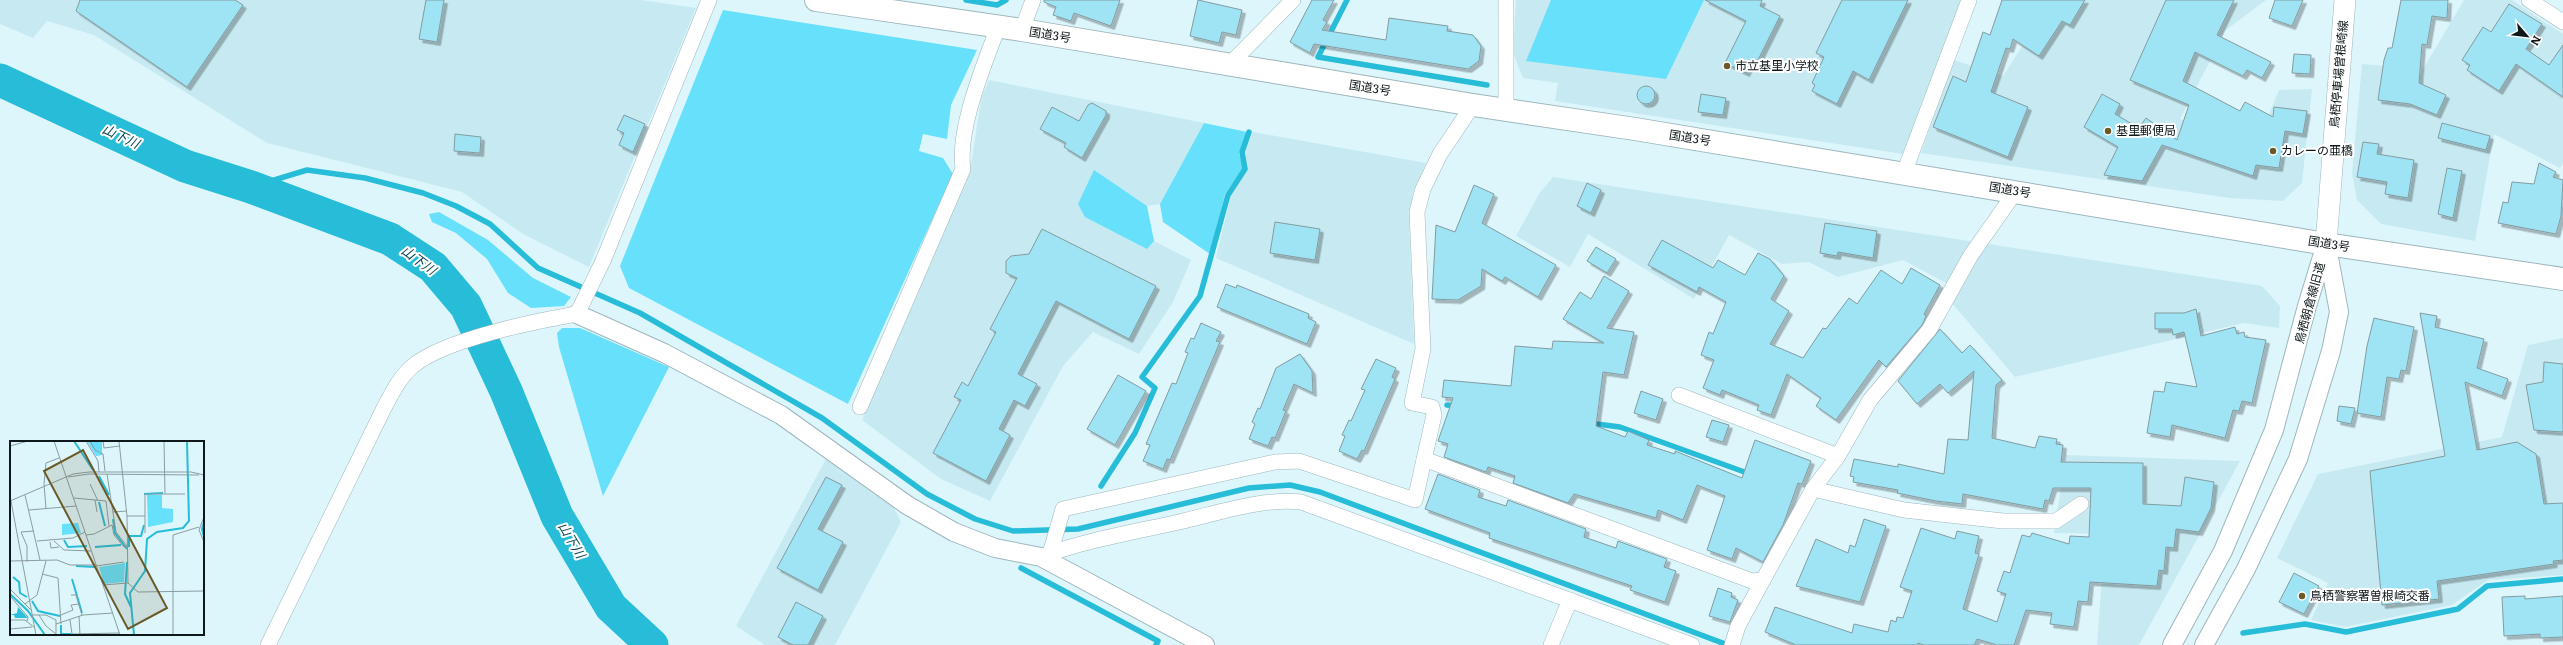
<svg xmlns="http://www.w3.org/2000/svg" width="2563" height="645" font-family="Literata,'Noto Sans JP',serif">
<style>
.built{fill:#c7eaf2}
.green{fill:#66e0fb}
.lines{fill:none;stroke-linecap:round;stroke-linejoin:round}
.stream{stroke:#27bdd9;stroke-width:5.5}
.river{stroke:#27bdd9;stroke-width:33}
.building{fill:#9ee4f5;stroke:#839ba0;filter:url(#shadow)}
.minor-casing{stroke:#9eb6bc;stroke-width:16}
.tertiary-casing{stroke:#9eb6bc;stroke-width:20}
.secondary-casing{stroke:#9eb6bc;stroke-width:22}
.trunk-casing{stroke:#9eb6bc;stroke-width:24}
.minor{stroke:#fff;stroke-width:15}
.tertiary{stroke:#fff;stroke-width:18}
.secondary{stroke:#fff;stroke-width:21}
.trunk{stroke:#fff;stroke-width:22}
.poi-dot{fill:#6b5a28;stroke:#fff;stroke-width:1.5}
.labels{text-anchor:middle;stroke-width:4;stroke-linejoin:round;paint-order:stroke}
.street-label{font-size:12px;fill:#0e1719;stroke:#fff}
.poi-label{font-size:12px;fill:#0e1719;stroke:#fff;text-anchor:start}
.water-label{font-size:13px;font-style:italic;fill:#084752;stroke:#fff}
.inset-river{fill:none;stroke:#27bdd9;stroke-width:2}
.inset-road{fill:none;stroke:#8a9da1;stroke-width:1}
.view{fill:#6b5a28;fill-opacity:0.15;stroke:#6b5a28;stroke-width:2}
.inset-edge{fill:none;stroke:#0e1719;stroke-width:2}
</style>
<defs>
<filter id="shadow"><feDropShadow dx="3.5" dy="3.5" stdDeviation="0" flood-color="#0004"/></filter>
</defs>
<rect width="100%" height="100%" fill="#dcf6fc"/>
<g class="built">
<polygon points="0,0 641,0 696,8 589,267 523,234 462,192 267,143 94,35 47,21 33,38 0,24"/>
<polygon points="1516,0 1962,0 1903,154 1555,101 1558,83 1523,78 1513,53"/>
<polygon points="2052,0 2266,0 2226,30 2180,119 2248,142 2267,119 2279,90 2312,89 2302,183 2283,201 2230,198 1921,153 1954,60 2003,76"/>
<polygon points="2464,0 2512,0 2563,34 2563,163 2560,168 2494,134 2475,241 2381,224 2357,200 2352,173 2362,64 2423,69"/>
<polygon points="989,80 1204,123 1160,204 1147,206 1094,171 1147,249 1154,241 1191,260 1173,302 1139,354 1093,332 1063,366 990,501 941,479 862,420 970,171 981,99"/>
<polygon points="1253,132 1426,163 1413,192 1409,219 1414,344 1216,258 1231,195 1247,169 1245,151"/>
<polygon points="1553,177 2262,286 2280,306 2279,328 2244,323 2015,377 1951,302 1955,288 1903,260 1838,277 1809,262 1782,264 1729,235 1694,299 1588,234 1570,267 1516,236 1539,194"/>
<polygon points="2563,338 2563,575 2488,580 2452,605 2345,627 2311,620 2328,583 2277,558 2318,474 2502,437 2528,345"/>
<polygon points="2066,455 2240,461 2139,645 2097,645 2105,534 2054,533"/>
<polygon points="827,457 893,506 901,522 835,645 765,645 736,626"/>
</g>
<g class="green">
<polygon points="1551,0 1704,0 1666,79 1526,61"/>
<polygon points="723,10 977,50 951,105 947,139 923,134 919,151 943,158 953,174 848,404 629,288 620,266"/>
<polygon points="1204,123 1247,132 1239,153 1243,168 1225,194 1210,254 1163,222 1160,204"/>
<polygon points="1094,170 1147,206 1154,241 1147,249 1085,217 1078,204"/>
<polygon points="439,212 488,240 533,278 571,297 564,306 531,308 508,293 487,259 456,233 432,222 429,214"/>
<polygon points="562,328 580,328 669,367 603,496 559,347 557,333"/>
</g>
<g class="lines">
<g class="stream">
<polyline points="966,0 997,5 1006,0"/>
<polyline points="1347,0 1318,57 1487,85"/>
<polyline points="251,187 307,170 365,178 423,193 456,206 490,224 538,268 640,313 822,418 927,494 975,519 1013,531 1078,529 1249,488 1290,485 1320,492 1728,645"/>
<polyline points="1447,405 1458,406"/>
<polyline points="1589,423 1620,427 1750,474"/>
<polyline points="1101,486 1135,433 1155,388 1142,377 1200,296 1228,195 1245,169 1242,152 1249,132"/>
<polyline points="1021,568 1158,641 1156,645"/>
<polyline points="2243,633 2305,624 2346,632 2458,609 2487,586 2563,579"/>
</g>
<polyline class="river" points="0,80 185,166 251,187 390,239 433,267 466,306 506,391 557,516 611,607 652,645"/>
</g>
<g class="building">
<polygon points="80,0 235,0 243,5 187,87 76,11"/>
<polygon points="426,0 444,0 437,42 419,39"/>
<polygon points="1044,0 1120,0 1111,26 1074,13 1071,21 1053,15 1056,7 1044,2"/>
<polygon points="1198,0 1242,10 1236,35 1222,32 1219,43 1190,36"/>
<polygon points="1312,0 1334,0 1323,20 1327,22 1322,30 1386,40 1389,18 1448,26 1447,31 1473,35 1481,46 1479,61 1468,69 1314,44 1310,53 1290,42"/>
<polygon points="1705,0 1762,0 1760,6 1780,16 1757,62 1753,60 1746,73 1725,63 1746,21"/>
<polygon points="1842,0 1908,0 1869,80 1853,71 1837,104 1812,91 1815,85 1812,83 1824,57 1816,53"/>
<polygon points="2002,0 2085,0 2070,25 2062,21 2039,56 2013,39 2010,49 2006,48 1991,92 2028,107 2008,157 1933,127 1953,76 1966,82 1983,32 1990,35"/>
<polygon points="2166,0 2234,0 2217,35 2271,62 2262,78 2247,70 2243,76 2195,52 2183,81 2240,111 2245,102 2273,117 2274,107 2307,111 2303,134 2285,131 2279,168 2256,165 2253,176 2162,145 2142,181 2104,175 2118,147 2084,127 2102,94 2120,104 2115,114 2139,128 2146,118 2177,140 2189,105 2130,80"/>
<polygon points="2275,0 2303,0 2292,26 2269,18"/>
<polygon points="2401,0 2448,0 2447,18 2432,16 2427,45 2422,44 2419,83 2446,95 2437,115 2410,104 2378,100 2384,60 2388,48 2392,48"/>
<polygon points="2509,4 2542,24 2526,49 2549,65 2563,45 2563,97 2516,64 2499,91 2467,70 2470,65 2462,60 2483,27 2491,32"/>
<polygon points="2294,54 2311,55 2310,74 2292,73"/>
<circle cx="1646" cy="95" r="9"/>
<polygon points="1701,94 1726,98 1723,115 1698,112"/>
<polygon points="1092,103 1106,111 1106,115 1082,158 1064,147 1066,143 1040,129 1052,107 1079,121 1088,105"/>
<polygon points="624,115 645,124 633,152 619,145 624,133 617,130"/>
<polygon points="2442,123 2490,136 2486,150 2438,138"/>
<polygon points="455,134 481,137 480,153 454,151"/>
<polygon points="2363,142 2379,144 2377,154 2414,160 2408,198 2385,194 2387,182 2357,177"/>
<polygon points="2539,163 2556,172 2553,177 2563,180 2561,216 2556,234 2498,223 2503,202 2508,203 2512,182 2534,184"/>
<polygon points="2447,168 2462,171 2453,218 2438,214"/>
<polygon points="1587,183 1601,190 1591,213 1577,206"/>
<polygon points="1474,185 1494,194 1482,223 1556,265 1538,297 1505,277 1502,281 1482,269 1481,286 1458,300 1432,299 1436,225 1455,232"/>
<polygon points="1275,222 1320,229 1315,260 1270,253"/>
<polygon points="1825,223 1877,231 1873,258 1838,252 1837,256 1820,253"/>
<polygon points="1042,229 1156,286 1129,339 1056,301 1018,374 1037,384 1025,406 1014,400 999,429 1010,435 986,481 933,453 961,400 954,397 962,382 968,386 996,332 990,329 1017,278 1006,273 1006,261 1011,256 1029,254"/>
<polygon points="1662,240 1713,268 1718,260 1745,275 1758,253 1770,259 1784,276 1771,299 1789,311 1770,344 1803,358 1823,328 1826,329 1849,298 1857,304 1881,270 1902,284 1911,268 1940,285 1924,314 1926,316 1922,325 1886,367 1879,360 1836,420 1816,406 1821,398 1787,374 1771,415 1757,410 1759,405 1722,390 1720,395 1703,388 1714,360 1701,355 1709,332 1713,334 1726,302 1699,287 1697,292 1648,265"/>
<polygon points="1596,247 1616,259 1607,273 1587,261"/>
<polygon points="1604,276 1629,291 1607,328 1634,332 1624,375 1603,372 1596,426 1625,437 1628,431 1649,440 1647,445 1675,454 1675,451 1742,478 1755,440 1811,461 1802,484 1798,483 1783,525 1763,562 1736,548 1732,559 1707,550 1725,496 1697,485 1683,520 1658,510 1656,518 1574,494 1568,503 1513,483 1515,476 1488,467 1486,472 1444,457 1448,444 1438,441 1453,398 1442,397 1444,380 1511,386 1515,346 1552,349 1553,341 1604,343 1563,319 1580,292 1591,299"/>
<polygon points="1226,284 1236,288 1237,285 1309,314 1308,318 1316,322 1307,344 1217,307"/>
<polygon points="2196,309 2201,336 2235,327 2237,334 2244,332 2245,337 2266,340 2252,403 2242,401 2239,411 2233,410 2225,438 2172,425 2170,437 2147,433 2154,391 2164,392 2166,382 2197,387 2184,332 2173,335 2172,329 2155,329 2155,313 2184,313"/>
<polygon points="2420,313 2437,316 2435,327 2484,339 2477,368 2508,379 2502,396 2465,382 2477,450 2517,442 2536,454 2544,504 2563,503 2563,560 2553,561 2554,564 2437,581 2439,599 2382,605 2370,471 2445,456"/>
<polygon points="2374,318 2414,327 2406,371 2401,370 2399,379 2387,377 2381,417 2357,413 2367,346"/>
<polygon points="1201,323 1221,332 1216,341 1220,342 1170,460 1167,459 1163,469 1143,461 1150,445 1146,444 1172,383 1176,384 1188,353 1185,352 1191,338 1194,339"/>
<polygon points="1940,329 1962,353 1970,345 2002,380 1996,385 1992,438 2035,448 2039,436 2057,439 2056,444 2063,445 2061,462 2143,463 2143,504 2181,506 2185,477 2214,482 2211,508 2199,532 2176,529 2174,548 2166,547 2164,571 2159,570 2157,586 2090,582 2088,602 2078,601 2074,627 2050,624 2052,613 2026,610 2014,645 1997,645 1977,639 1974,645 1924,645 1918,643 1918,645 1796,645 1765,632 1775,607 1852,633 1854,624 1888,632 1891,620 1896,622 1897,617 1903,618 1912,591 1900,587 1921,528 1955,539 1957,531 1979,536 1975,553 1979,554 1963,609 1997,622 2006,594 1997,591 2004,571 2010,573 2022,535 2030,537 2032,533 2069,544 2070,536 2089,537 2091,488 2053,488 2049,501 2045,500 2043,509 1963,494 1962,504 1936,501 1897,493 1898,490 1853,482 1854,477 1850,476 1854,459 1898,467 1898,464 1944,474 1948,439 1968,440 1974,371 1948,393 1940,384 1917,404 1898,381"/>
<polygon points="1300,354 1312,371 1313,393 1294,384 1283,410 1286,411 1275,438 1272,437 1268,446 1249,439 1255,424 1252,422 1258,408 1260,409 1276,368"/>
<polygon points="1376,359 1396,368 1392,377 1395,379 1364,451 1362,450 1357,459 1339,451 1345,436 1342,435 1349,420 1351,421 1365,390 1361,389"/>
<polygon points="2544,362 2563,364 2563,432 2534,430 2526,385 2543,382"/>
<polygon points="1118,375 1146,391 1115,445 1087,429"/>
<polygon points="1641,391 1663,399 1656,420 1634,413"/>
<polygon points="2339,406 2355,408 2351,424 2337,421"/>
<polygon points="1712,420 1729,425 1723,442 1706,437"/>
<polygon points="1438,474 1480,490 1478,497 1506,506 1508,500 1586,529 1584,537 1616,548 1618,541 1667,559 1664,567 1676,571 1665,602 1630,590 1632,586 1489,538 1490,533 1425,509"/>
<polygon points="826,477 842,485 818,529 843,542 818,590 777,568"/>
<polygon points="1864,519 1886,526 1860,602 1796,586 1816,539 1848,553 1850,545 1855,547"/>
<polygon points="2294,573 2319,586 2304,614 2279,602"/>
<polygon points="1718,588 1732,593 1731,597 1738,600 1730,622 1709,616"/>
<polygon points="2525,596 2525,599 2563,596 2563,637 2540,638 2540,634 2504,636 2502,597"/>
<polygon points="796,602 823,616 808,645 793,645 778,637"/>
</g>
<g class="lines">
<defs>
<g id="minor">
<polyline points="1506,0 1506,109"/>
<polyline points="2529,0 2563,22"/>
<polyline points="1022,30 1033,0"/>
<polyline points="1229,65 1293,0"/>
<polyline points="1904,173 1969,0"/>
<polyline points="1679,395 1838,456"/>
<path d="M860 407 963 169C957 129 984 65 998 27"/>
<polyline points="1424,459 1752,581 1763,580 1813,489 1838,456 1870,400 1929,330 1971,255 2016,191"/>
<polyline points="1813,489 1904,510 2003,521 2056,521 2081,504"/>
<polyline points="1050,554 1063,509 1275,462 1299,461 1415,500 1434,415 1432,407 1412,403 1423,349 1417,212 1423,189 1440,154 1473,105"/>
<path d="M1043 556C1087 540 1134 532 1179 522 1218 513 1261 498 1301 502L1692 645"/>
<path d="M268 645 383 410C391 395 400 376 414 365 447 339 536 321 577 314L603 261 709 0"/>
<polyline points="1551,645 1570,600"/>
<polyline points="1732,645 1738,626 1763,580"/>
</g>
<g id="tertiary">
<polyline points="577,314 664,353 781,415 907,505 954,532 995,548 1041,557 1205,645"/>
<polyline points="2172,645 2223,551 2274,430 2307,306 2326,244"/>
<polyline points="2204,645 2246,569 2298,459 2331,351 2339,312 2327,247"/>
</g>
<polyline id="secondary" points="2326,244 2345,0"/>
<polyline id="trunk" points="816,0 1022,30 1473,105 1635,129 2326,244 2563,279"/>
</defs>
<use href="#minor" class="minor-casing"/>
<use href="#tertiary" class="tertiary-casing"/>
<use href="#secondary" class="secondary-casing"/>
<use href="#trunk" class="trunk-casing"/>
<use href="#minor" class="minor"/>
<use href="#tertiary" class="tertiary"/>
<use href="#secondary" class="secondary"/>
<use href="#trunk" class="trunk"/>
</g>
<g class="poi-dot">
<circle cx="1727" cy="66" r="4"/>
<circle cx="2108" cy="131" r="4"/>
<circle cx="2273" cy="151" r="4"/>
<circle cx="2302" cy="596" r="4"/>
</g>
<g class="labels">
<g class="street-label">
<text transform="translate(1050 35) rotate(9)" y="4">国道3号</text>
<text transform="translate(2339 74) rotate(-85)" y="4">鳥栖停車場曽根崎線</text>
<text transform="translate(1370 88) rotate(9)" y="4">国道3号</text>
<text transform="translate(1690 138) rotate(9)" y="4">国道3号</text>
<text transform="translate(2010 190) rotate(9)" y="4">国道3号</text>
<text transform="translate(2329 244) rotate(9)" y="4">国道3号</text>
<text transform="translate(2310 303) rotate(-75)" y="4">鳥栖朝倉線旧道</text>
</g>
<g class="poi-label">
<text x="1735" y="70">市立基里小学校</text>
<text x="2116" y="135">基里郵便局</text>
<text x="2281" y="155">カレーの亜橋</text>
<text x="2310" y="600">鳥栖警察署曽根崎交番</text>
</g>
<g class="water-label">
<text transform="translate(121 136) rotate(25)" y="5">山下川</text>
<text transform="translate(419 260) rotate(36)" y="5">山下川</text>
<text transform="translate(572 540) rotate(59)" y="5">山下川</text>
</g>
</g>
<g transform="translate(10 441)">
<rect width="194" height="194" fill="#dcf6fc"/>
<path d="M77 0H92V14L86 15ZM137 54H152V67L163 68V81L138 86ZM68 82 71 92 52 94V83ZM115 122 114 141 94 143 89 126Z" fill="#66e0fb"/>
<path d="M8 166 17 176V177H5L4 174H0L7 172Z" fill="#2cc0dc"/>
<path class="inset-river" d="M64 0 83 29M89 35 99 54M134 53 153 52M89 61 95 85M103 78 105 92 117 108M194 81 192 88 194 96M54 99 58 106 77 105M85 106 111 104M119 106V95H131L134 84M117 121 115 153 121 166M66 125 85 126M3 136 9 141 10 152 17 156M62 138 72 172M0 153 18 170 35 194M22 160 28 170 50 175M51 184V193H61M124 194 120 152 135 130 137 98 147 91 173 87 179 80 177 0"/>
<path class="inset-road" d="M44 0 110 194M76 0 88 20 89 31M80 0 85 9 93 13 95 30M93 0 94 7 110 5M109 0 117 75 118 142 128 151 194 150M154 0 155 52M0 5 18 0M97 33 106 91 117 105M56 36 63 33 79 31H181L194 34M58 36 79 33 189 34M80 43 88 60M15 54 30 119M64 57 96 60 99 85M85 59 87 71M0 60 56 36M1 60 26 194M36 68 34 43 36 22 49 17M19 69 66 65M103 71 117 70M117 75H135M194 76 189 89 194 101M11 91 17 105V121M11 91 24 90M135 92V53H175M76 94 84 93 102 84 104 94 114 106 117 105M27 100 63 97 75 91M44 100 54 109 81 110M40 101 41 107 49 106M0 120 47 119 60 124H86M86 125 114 121M32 133 48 137 51 183M93 144 118 142M0 148 15 163M61 154H66L72 174M0 155 18 176 17 180M21 169 15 163 27 154 36 120M22 174H36L46 179V194M29 174 36 185 46 193M51 174 63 169 61 164 69 163M69 175 70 194M0 179H15L25 187M60 179 62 193M46 183 73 174 103 172M0 188 22 186M62 193 109 192M163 194V94L189 86"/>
<path class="view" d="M73 9 157 167 118 188 34 30Z"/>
<rect width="194" height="194" class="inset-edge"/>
</g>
<g transform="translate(2527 36) rotate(118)" stroke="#ffffff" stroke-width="3" paint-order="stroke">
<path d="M0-3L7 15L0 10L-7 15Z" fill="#0e1719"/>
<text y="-6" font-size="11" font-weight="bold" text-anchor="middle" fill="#0e1719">N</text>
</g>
</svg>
